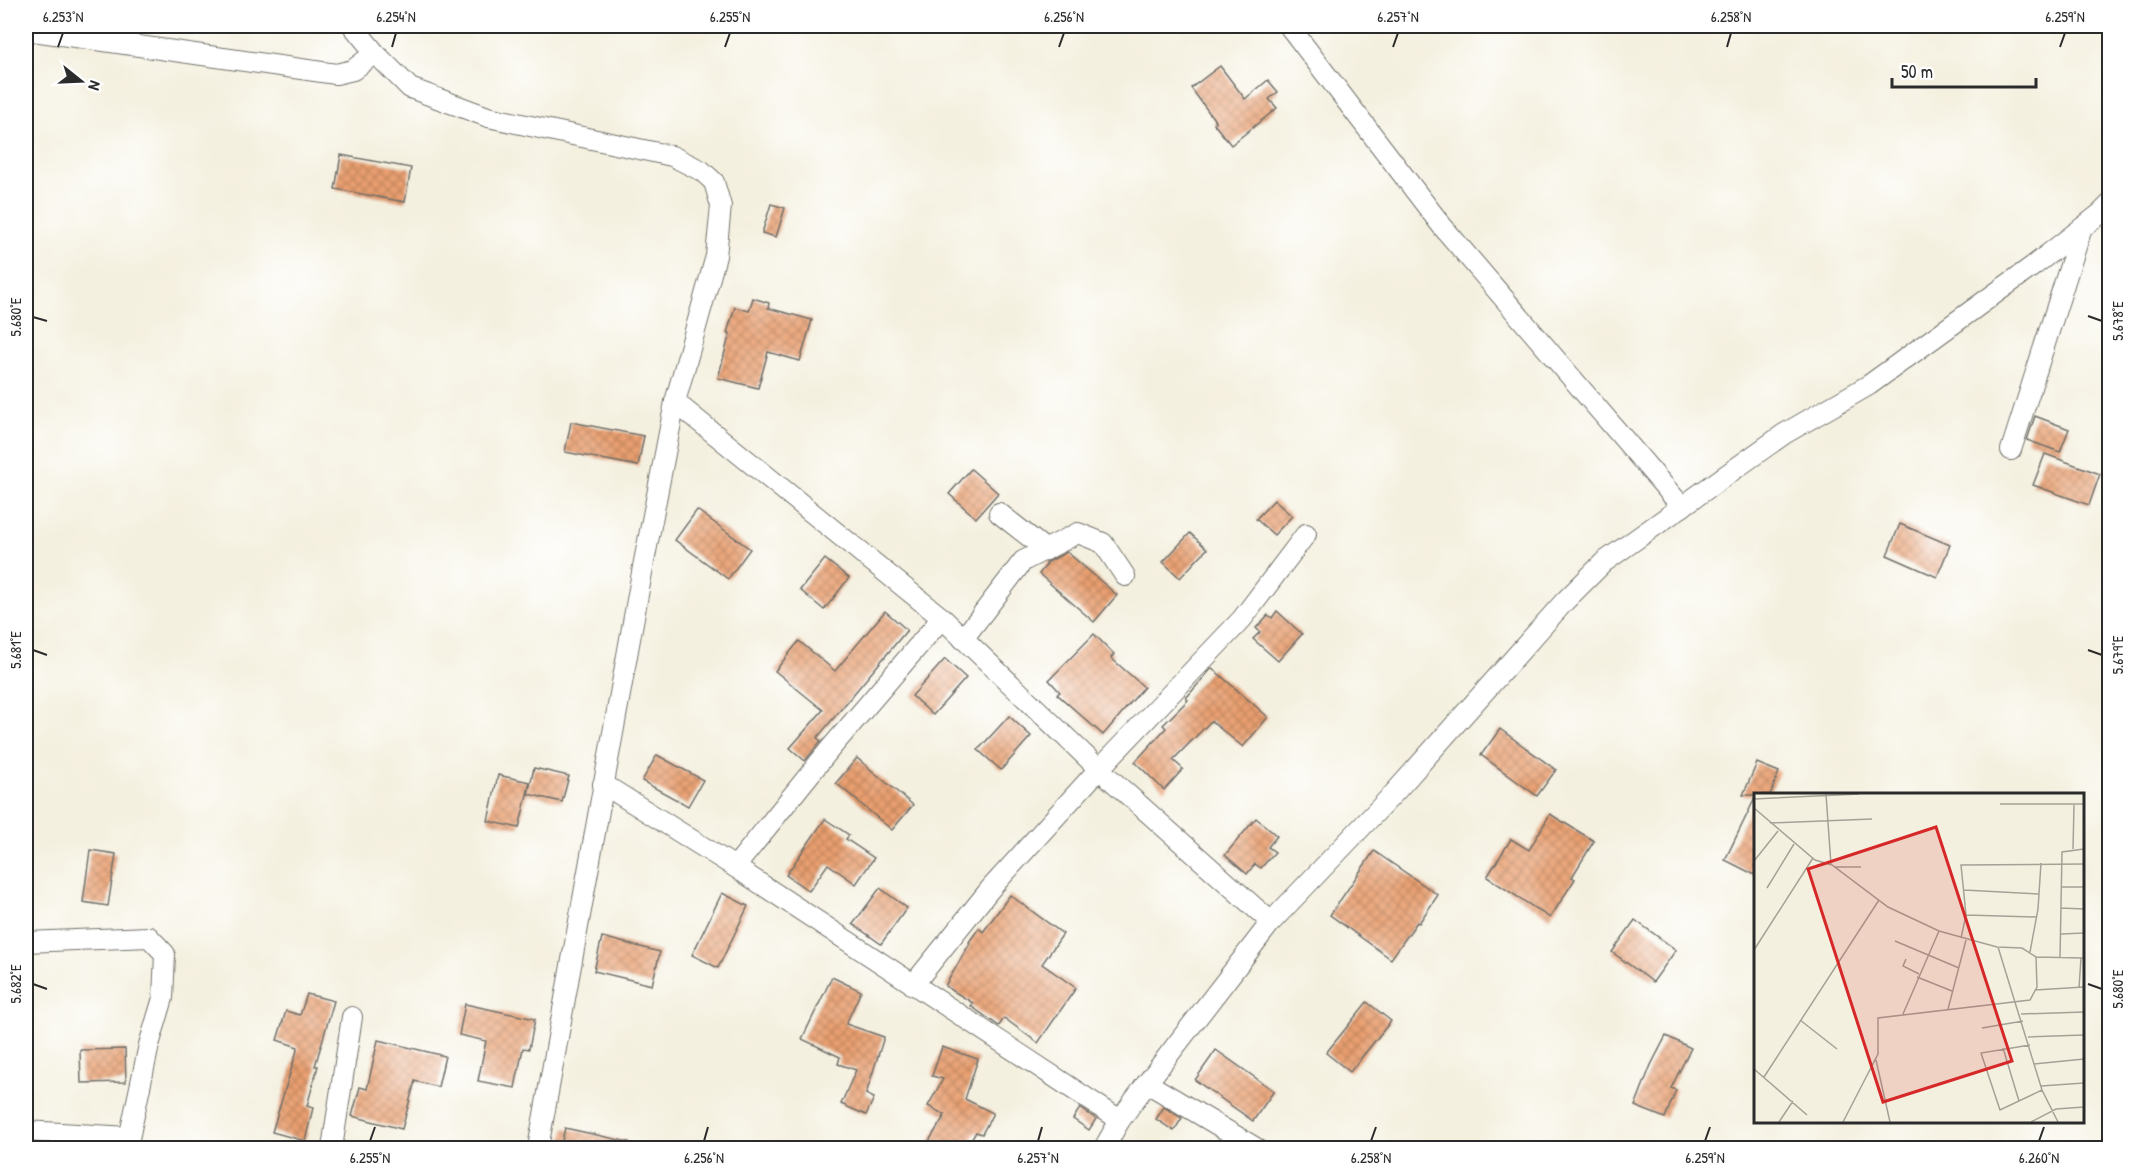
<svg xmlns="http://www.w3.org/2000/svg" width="2135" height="1174" font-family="'Patrick Hand',sans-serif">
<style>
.building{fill:url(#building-cross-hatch)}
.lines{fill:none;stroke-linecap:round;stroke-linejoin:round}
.street-casing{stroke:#71706a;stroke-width:22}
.street{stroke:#fff;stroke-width:20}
.ticks{fill:none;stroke:#2b2b2b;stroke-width:2}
.inset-road{fill:none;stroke:#a4a197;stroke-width:1.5}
.view{fill:#d62828;fill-opacity:0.15;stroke:#d62828;stroke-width:3}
.inset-edge{fill:none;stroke:#2b2b2b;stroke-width:3}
.neatline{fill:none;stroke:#2b2b2b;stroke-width:2}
.ticks-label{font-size:15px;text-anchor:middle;fill:#2b2b2b}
</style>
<defs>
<pattern id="building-cross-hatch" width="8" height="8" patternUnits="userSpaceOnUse" patternTransform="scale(1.5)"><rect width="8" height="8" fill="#e99f6f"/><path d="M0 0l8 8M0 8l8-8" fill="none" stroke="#bd825b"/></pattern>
</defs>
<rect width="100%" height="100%" fill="#fff"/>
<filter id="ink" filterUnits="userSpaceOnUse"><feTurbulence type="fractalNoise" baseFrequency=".0167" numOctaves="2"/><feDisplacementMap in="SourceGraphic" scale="12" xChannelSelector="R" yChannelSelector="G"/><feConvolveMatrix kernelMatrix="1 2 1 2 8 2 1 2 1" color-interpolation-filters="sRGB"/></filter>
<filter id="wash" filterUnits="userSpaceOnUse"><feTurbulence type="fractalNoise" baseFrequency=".008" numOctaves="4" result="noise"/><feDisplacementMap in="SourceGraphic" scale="24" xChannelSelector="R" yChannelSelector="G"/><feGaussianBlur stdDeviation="1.35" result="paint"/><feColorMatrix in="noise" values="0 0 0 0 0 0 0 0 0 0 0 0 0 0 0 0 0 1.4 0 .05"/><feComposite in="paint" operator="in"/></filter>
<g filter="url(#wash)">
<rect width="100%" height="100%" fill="#f4f0df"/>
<g id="blocks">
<g class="building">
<polygon points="1220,66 1245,99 1268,80 1278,92 1269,99 1277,108 1231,145 1214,124 1216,122 1191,88"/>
<polygon points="341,155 411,168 405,202 335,189"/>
<polygon points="771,204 785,208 776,237 762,233"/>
<polygon points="753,298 769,303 768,308 812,320 800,361 768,352 758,388 718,378 730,333 727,333 735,307 749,311"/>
<polygon points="2035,416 2069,429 2060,452 2027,440"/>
<polygon points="571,422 644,436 638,466 565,452"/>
<polygon points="2045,454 2100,474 2089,505 2033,485"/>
<polygon points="971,469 998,493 976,518 949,494"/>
<polygon points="1274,500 1292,516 1274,535 1256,519"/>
<polygon points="697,510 750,549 728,579 675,540"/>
<polygon points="1900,524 1950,545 1937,577 1887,555"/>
<polygon points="1190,533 1207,549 1180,578 1163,562"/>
<polygon points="1067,552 1117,595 1094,622 1039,574 1047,564 1046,563"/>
<polygon points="825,559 849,578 824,610 800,590"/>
<polygon points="885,611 907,630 817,738 821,741 805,761 790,748 823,710 775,671 799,641 835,671"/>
<polygon points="1277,611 1302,634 1278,661 1253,639 1260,632 1256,628 1268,615 1272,618"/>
<polygon points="1094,634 1114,654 1111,658 1144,687 1103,735 1057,694 1060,692 1049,680"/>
<polygon points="945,659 966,678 933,715 912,696"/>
<polygon points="1212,668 1268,717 1243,747 1211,721 1173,760 1183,769 1164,790 1135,762 1166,728 1163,725 1188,700 1186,698"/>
<polygon points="1009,716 1031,736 1001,770 978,750"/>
<polygon points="1500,729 1556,770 1537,796 1481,755"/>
<polygon points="657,755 703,780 688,806 642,781"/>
<polygon points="857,758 913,805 892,830 836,783"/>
<polygon points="1757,763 1779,772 1770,795 1743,795"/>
<polygon points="534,768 569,776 562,802 528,794"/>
<polygon points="498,775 530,782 519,828 488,821"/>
<polygon points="1755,798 1755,875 1725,860"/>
<polygon points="1550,814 1594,841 1572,877 1575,879 1550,918 1487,877 1511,839 1529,850"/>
<polygon points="1256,818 1277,836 1268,847 1275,852 1261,868 1255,864 1247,874 1225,855"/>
<polygon points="825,819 849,835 846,839 874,858 856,884 828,864 809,891 786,875"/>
<polygon points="90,850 116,854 108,906 83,902"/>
<polygon points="1374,851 1438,895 1419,923 1417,922 1391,959 1330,915"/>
<polygon points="880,888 907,908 881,944 853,924"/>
<polygon points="722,893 748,906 718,968 692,955"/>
<polygon points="1010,895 1063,934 1042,964 1076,988 1038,1043 1004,1018 999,1026 971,1006 973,1003 945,986 970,943 969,942 979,928 983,932"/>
<polygon points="1635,920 1676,950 1653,982 1612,952"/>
<polygon points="602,937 660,952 652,985 594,971"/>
<polygon points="832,977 861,991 846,1024 884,1037 866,1094 874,1098 866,1115 841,1104 856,1070 838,1064 840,1057 802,1039"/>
<polygon points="307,994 334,1001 315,1066 318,1066 307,1106 313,1108 305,1141 272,1132 298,1047 277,1040 286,1011 300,1015"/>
<polygon points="1367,1002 1391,1021 1350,1072 1326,1053"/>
<polygon points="465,1004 535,1019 529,1049 523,1048 515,1088 478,1081 486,1041 459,1035"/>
<polygon points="1666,1036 1691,1048 1671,1088 1676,1090 1665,1118 1635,1106 1651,1065"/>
<polygon points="378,1040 445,1056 438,1087 415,1081 402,1129 352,1116 360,1087 367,1089"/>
<polygon points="942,1047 978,1059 965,1099 993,1113 982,1134 976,1132 966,1149 924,1149 945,1115 928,1106 943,1079 932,1076"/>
<polygon points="125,1049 126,1082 81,1083 80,1050"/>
<polygon points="1216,1050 1274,1091 1253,1121 1195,1080"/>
<polygon points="1164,1107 1182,1118 1174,1131 1156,1119"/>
<polygon points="1080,1108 1096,1119 1089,1130 1073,1119"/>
<polygon points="565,1128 629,1142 628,1149 560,1149"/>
</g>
</g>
</g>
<g filter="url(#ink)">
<use href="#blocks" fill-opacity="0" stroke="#71706a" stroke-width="1.5"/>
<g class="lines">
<defs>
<g id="street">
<polyline points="353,26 375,53 410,88 488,117 672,156 702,171 714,182 721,206 716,256 675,402 643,567 538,1148"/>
<polyline points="1289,26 1442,226 1682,507"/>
<polyline points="26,30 336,74 353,70 375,53"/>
<polyline points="675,402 942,618 1099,769 1271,922"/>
<polyline points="2011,450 2082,228"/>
<polyline points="999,513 1046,550"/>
<polyline points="963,639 1023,561 1078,533 1103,543 1125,576"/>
<polyline points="603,784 735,867 1120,1120"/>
<polyline points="735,867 830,749 942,618"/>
<polyline points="26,942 149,937 165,954 163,998 149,1045 127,1148"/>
<polyline points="913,985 991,888 1099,769 1242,619 1306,534"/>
<polyline points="1147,1083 1256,1148"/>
<polyline points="26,1131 129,1137"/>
<polyline points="332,1148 352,1017"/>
<polyline points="1104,1148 1120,1120 1147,1083 1271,922 1396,791 1564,602 1604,562 1784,434 1869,385 2033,266 2100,214 2110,204"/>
</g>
</defs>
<use href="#street" class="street-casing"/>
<use href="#street" class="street"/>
</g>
</g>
<path class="ticks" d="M58 47 63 33M392 47 396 33M725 47 730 33M1059 47 1064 33M1393 47 1398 33M1727 47 1731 33M2060 47 2065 33M2088 316 2102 321M33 317 47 321M33 650 47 655M2088 650 2102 655M33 984 47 989M2088 984 2102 989M370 1141 375 1127M704 1141 708 1127M1038 1141 1042 1127M1371 1141 1376 1127M1705 1141 1710 1127M2039 1141 2044 1127"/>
<g transform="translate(1754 793)">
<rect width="330" height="330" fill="#f4f0df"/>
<path class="inset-road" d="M72 1 77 72M0 6 105 1M246 11H330M0 15 61 67 78 72 134 114 185 138 243 154 268 155 282 164 330 165M16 30 118 26M319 56 320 12M0 68 24 38M81 74H107M307 94H330M13 95 40 51M210 97 285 101M307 115 330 116M212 122 283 124M307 141 330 140M207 145 212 122 207 72 330 71M141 148 205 175M244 154 288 297 304 329M0 157 59 65M276 159 284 116 287 70M306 165 308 59 330 56M152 166 149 173 165 181M163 184 198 198M325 195 327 165M281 197 330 194M194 216 212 147M149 221 185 138M267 221 330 219M46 227 83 256M228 235 269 228M274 244 330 242M276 252 227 260 246 317 288 297M249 255 265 308M122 267 136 329M280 271 330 266M0 276 53 322M10 284 125 107M287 293 330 290M25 329 39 308M89 329 124 261V225L276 207 283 194 282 164M277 329 302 316 330 314"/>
<path class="view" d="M182 34 258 268 129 309 54 76Z"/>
<rect width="330" height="330" class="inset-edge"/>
</g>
<rect width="2135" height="1174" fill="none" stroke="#fff" stroke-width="66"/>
<g transform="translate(81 81) rotate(108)" stroke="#ffffff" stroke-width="4.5" paint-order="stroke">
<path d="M0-4.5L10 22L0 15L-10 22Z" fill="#2b2b2b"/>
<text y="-9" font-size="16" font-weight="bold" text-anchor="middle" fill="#2b2b2b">N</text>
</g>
<path d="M1892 78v9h144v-9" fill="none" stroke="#2b2b2b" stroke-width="3"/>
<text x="1901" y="78" font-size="18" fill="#2b2b2b" stroke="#ffffff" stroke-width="4.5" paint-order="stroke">50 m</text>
<rect x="33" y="33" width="2069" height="1108" class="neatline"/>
<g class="ticks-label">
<text x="63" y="22">6.253°N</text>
<text x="396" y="22">6.254°N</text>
<text x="730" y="22">6.255°N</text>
<text x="1064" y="22">6.256°N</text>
<text x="1398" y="22">6.257°N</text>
<text x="1731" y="22">6.258°N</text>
<text x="2065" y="22">6.259°N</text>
<text transform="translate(16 317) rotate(-90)" y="5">5.680°E</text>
<text transform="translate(2118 321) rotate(-90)" y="5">5.678°E</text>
<text transform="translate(16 650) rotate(-90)" y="5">5.681°E</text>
<text transform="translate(2118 655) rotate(-90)" y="5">5.679°E</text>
<text transform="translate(16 984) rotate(-90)" y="5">5.682°E</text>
<text transform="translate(2118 989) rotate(-90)" y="5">5.680°E</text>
<text x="370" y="1163">6.255°N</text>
<text x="704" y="1163">6.256°N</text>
<text x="1038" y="1163">6.257°N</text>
<text x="1371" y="1163">6.258°N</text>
<text x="1705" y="1163">6.259°N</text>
<text x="2039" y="1163">6.260°N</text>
</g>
</svg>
